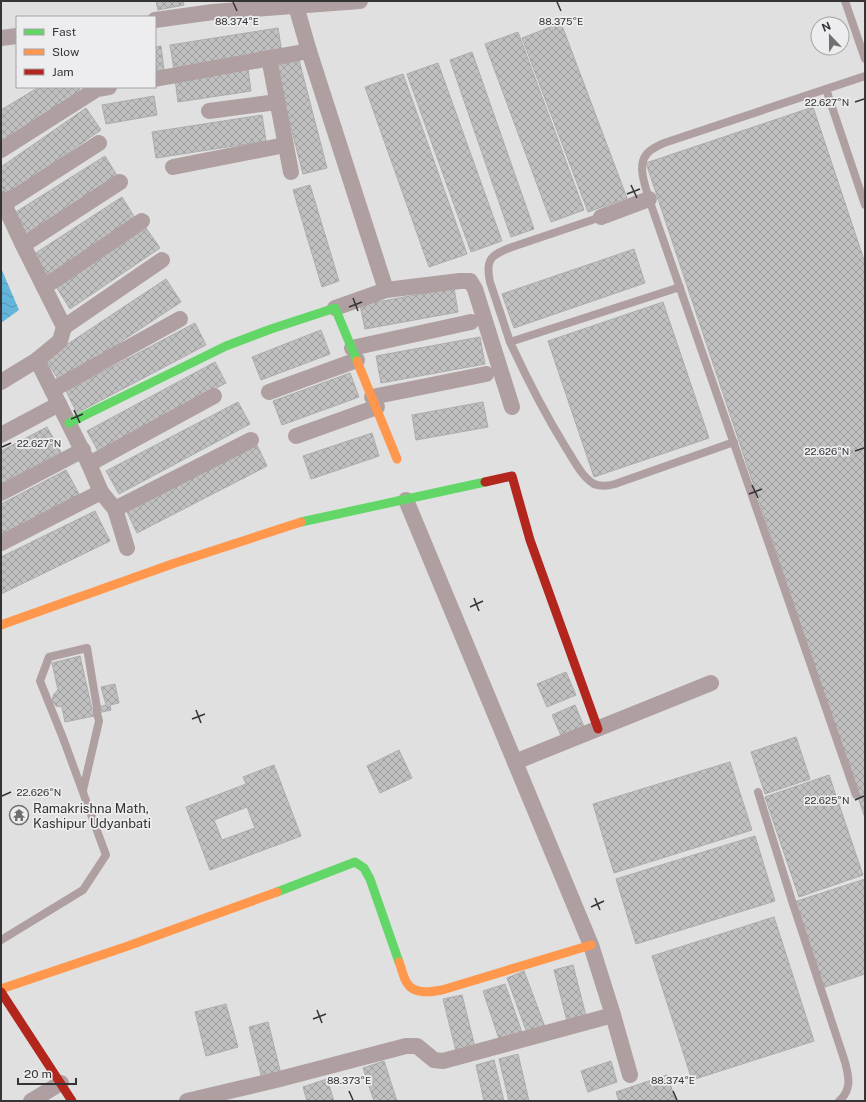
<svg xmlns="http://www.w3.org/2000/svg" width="866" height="1102" font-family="'Public Sans',sans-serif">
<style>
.water{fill:url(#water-waves)}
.building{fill:url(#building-cross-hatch);stroke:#acacad;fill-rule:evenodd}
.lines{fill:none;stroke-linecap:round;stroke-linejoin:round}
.lane{stroke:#af9fa0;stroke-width:8}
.street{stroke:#af9fa0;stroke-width:16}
.fast{stroke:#63d668;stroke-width:9}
.slow{stroke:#ff974d;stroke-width:9}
.jam{stroke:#b3261e;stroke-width:9}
.ticks{fill:none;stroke:#343435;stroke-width:1.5}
.labels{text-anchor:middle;stroke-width:3.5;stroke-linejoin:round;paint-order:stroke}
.poi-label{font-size:13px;fill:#343435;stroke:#ededef;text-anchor:start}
.ticks-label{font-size:10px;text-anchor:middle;fill:#343435;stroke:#ededef;stroke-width:3.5;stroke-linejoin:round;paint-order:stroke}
</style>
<defs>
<pattern id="water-waves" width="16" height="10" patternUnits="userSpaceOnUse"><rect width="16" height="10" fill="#64b5da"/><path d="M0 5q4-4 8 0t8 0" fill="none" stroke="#5394b2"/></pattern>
<pattern id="building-cross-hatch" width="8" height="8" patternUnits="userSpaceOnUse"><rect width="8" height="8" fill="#c0c0c0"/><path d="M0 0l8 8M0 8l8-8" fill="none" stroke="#9d9d9d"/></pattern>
</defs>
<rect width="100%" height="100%" fill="#e0e0e1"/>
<polygon class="water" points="1,268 19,310 1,323"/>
<g class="building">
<polygon points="156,1 183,1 184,5 158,10"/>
<polygon points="561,23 627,198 588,212 522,38"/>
<polygon points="278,28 282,53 174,70 170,45"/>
<polygon points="518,32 584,210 551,222 485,44"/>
<polygon points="161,46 164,70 155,71 155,47"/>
<polygon points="472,52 534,229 511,237 450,60"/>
<polygon points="299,60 327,168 303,174 275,66"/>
<polygon points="438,63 502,241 471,252 407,74"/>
<polygon points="248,68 251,91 178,102 175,79"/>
<polygon points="403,74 467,254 429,267 365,87"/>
<polygon points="39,87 78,87 82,94 1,143 1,110"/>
<polygon points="154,96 157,115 106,124 102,105"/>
<polygon points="813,107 865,263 865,818 646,163"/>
<polygon points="86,108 101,130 7,195 1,186 1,167"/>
<polygon points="262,115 266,141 156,158 152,132"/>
<polygon points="105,156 118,177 24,236 11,215"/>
<polygon points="310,185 339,281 322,287 293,190"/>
<polygon points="122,197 135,218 45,277 31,256"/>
<polygon points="146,228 160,248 70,309 57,288"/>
<polygon points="634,249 645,283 514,328 502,294"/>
<polygon points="166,279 181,302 60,382 45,359"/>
<polygon points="454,288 458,312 365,329 360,305"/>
<polygon points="663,302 709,438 594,477 548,341"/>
<polygon points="195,323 206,345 77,413 66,391"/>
<polygon points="321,330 330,354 261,380 252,357"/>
<polygon points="480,337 485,364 381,383 376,356"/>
<polygon points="215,362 226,383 98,451 87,431"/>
<polygon points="350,373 359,397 282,425 273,401"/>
<polygon points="238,402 250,424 119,494 106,471"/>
<polygon points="483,402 488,427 416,440 412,415"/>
<polygon points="47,427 61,452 1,484 1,451"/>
<polygon points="372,433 379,456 311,479 303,456"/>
<polygon points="257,445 267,466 137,533 127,512"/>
<polygon points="66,470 79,494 1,535 1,504"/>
<polygon points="95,511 110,541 1,594 1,557"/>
<polygon points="80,656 92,709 106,705 101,687 115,684 119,703 110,705 111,710 93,714 94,716 65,722 62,707 56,706 52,700 54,694 58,690 52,663"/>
<polygon points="566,672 576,695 547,707 537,684"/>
<polygon points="575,705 585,729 562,738 552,715"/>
<polygon points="796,737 810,779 765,794 751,752"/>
<polygon points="399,750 412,778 380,793 367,766"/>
<polygon points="730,762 752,830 614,873 593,804"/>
<path d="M274 765 301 836 210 870 186 807 246 784 243 777ZM247 807 255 828 222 840 214 820Z"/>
<polygon points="829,775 863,875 799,897 765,797"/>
<polygon points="755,836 775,901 636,944 616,879"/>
<polygon points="865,879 865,974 822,988 794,902"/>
<polygon points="774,917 814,1041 692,1080 652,956"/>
<polygon points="573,965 586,1016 567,1021 554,970"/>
<polygon points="524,971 545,1027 527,1033 507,978"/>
<polygon points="505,984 523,1035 500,1042 483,991"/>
<polygon points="462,995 475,1047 456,1051 443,999"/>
<polygon points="226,1004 238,1047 206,1056 195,1012"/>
<polygon points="268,1022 281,1074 262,1079 249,1027"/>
<polygon points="518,1054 529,1101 509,1101 499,1059"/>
<polygon points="494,1060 504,1101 484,1101 476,1065"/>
<polygon points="384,1061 397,1101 374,1101 363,1068"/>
<polygon points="611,1061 617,1082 588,1092 581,1071"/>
<polygon points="667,1075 676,1101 619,1101 616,1092"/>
<polygon points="327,1079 334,1101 307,1101 303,1087"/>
</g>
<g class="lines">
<g class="lane">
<polyline points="845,1 865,59"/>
<polyline points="826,89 865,205"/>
<path d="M601 217 512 247C491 255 485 259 490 282L510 342 680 287"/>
<path d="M510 342C527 379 545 414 566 448 574 460 581 476 594 484 601 487 608 486 615 484L734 442"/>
<polyline points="83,790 99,721 97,713"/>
<path d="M758 792 792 901 845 1062C849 1077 852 1090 839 1101"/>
<path d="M856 795 649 199C646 187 637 167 646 155 650 149 658 146 664 143L865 76"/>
<polyline points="1,940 83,890 106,855 63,738 40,681 49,657 87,648 97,708"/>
</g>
<g class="street">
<polyline points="296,6 309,51 386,290 335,308"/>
<polyline points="155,20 213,12 360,1"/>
<polyline points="1,38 17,36"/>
<polyline points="269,58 291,172"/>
<polyline points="155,79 309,51"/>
<polyline points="209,111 277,102"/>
<polyline points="1,150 97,89 109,87"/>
<polyline points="173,167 285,145"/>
<polyline points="1,198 23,245 64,327 60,341 37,360 1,382"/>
<polyline points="4,204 99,143"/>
<polyline points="601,217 649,199"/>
<polyline points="23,245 120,182"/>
<polyline points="44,287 142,221"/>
<polyline points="386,290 460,281 470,281 475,289 512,407"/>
<polyline points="64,327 162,260"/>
<polyline points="352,348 471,322"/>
<polyline points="37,360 89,464 101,492 115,509 127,548"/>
<polyline points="52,390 180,319"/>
<polyline points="269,392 357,360"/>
<polyline points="372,397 486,374"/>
<polyline points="1,435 59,404"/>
<polyline points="296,436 377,407"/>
<polyline points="89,464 214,396"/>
<polyline points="1,493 83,450"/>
<polyline points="406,500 591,945 613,1015 630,1075"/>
<polyline points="115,509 251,440"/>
<polyline points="1,543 101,492"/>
<polyline points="515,762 711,683"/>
<polyline points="31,1101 61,1083"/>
<polyline points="187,1101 276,1080 406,1046 417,1046 434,1060 443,1061 613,1015"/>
</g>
<g class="fast">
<polyline points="69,423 226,346 271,329 335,308 357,361"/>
<polyline points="301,522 485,482"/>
<polyline points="277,892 355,862 364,868 370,879 399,962"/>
</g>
<g class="slow">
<polyline points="357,361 397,459"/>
<polyline points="1,625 175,563 301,522"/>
<path d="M399 962C402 969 403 977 407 983 414 995 431 992 442 990L591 945"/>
<polyline points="1,989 125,947 277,892"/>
</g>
<g class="jam">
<polyline points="485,482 512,476 530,540 598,729"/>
<polyline points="1,992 72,1101"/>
</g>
</g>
<path class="ticks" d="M233 2 237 11M557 2 561 11M855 102 864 99M631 185 637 198M627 194 640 189M353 298 358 311M349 307 362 302M74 410 80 423M71 419 83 414M2 447 11 443M855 451 864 448M752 485 758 498M749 494 762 489M474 598 479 611M470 607 483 601M196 710 201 723M192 719 205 714M2 796 11 792M855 800 864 796M595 898 600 910M591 907 604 901M317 1010 322 1023M313 1019 326 1014M349 1091 353 1100M673 1091 677 1100"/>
<defs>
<symbol id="temple-ring" viewBox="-11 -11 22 22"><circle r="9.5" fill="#ededef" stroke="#707071" stroke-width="1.5"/><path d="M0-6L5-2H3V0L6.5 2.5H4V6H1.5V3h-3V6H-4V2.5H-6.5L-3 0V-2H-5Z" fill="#707071"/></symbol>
</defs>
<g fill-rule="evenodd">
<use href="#temple-ring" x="8" y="804" width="22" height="22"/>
</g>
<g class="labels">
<g class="poi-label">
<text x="33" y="813">Ramakrishna Math,<tspan x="33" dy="15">Kashipur Udyanbati</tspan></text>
</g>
</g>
<g class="ticks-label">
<text x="237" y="25">88.374°E</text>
<text x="561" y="25">88.375°E</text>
<text x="827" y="106">22.627°N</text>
<text x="39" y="447">22.627°N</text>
<text x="827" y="455">22.626°N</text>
<text x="39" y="796">22.626°N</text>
<text x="827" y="804">22.625°N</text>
<text x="349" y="1084">88.373°E</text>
<text x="673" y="1084">88.374°E</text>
</g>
<rect width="866" height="1102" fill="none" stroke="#343435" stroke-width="4"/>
<rect x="16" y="16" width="140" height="72" fill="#ededef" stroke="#a3a3a5"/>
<rect x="24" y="29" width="20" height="6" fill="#63d668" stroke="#a3a3a5"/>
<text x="52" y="36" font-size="12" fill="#343435">Fast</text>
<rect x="24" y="49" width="20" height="6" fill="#ff974d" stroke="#a3a3a5"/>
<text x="52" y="56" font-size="12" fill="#343435">Slow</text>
<rect x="24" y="69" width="20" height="6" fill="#b3261e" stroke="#a3a3a5"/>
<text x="52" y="76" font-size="12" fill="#343435">Jam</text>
<g transform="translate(830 36) rotate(338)"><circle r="19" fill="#ededef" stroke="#a3a3a5"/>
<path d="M0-3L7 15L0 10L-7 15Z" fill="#707071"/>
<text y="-6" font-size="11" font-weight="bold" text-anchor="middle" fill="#343435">N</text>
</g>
<path d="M18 1078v6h58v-6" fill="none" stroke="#343435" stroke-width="2"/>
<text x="24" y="1078" font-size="12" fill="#343435" stroke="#ededef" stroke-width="3" paint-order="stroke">20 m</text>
</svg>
